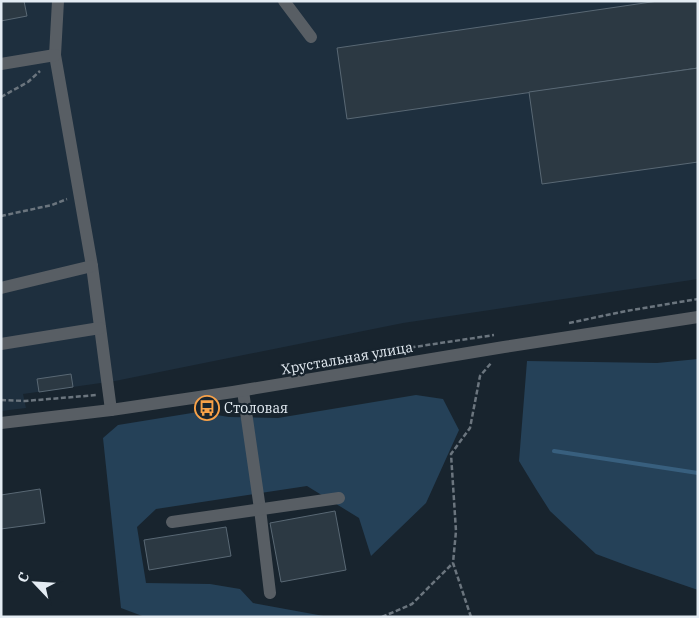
<svg xmlns="http://www.w3.org/2000/svg" width="699" height="618" font-family="'IBM Plex Serif',serif">
<style>
.built{fill:#1e2f3e}
.green{fill:#254158}
.lines{fill:none;stroke-linecap:round;stroke-linejoin:round}
.stream{stroke:#385f7e;stroke-width:4}
.building{fill:#2c3943;stroke:#596874}
.path{stroke:#6b757e;stroke-width:2.5;stroke-dasharray:5 2.5;stroke-linecap:butt}
.minor{stroke:#585e64;stroke-width:12}
.labels{text-anchor:middle;stroke-width:4.5;stroke-linejoin:round;paint-order:stroke}
.street-label{font-size:14px;fill:#e4ecf3;stroke:#18242e}
.poi-label{font-size:14px;fill:#e4ecf3;stroke:#18242e;text-anchor:start}
</style>
<rect width="100%" height="100%" fill="#18242e"/>
<polygon class="built" points="1,1 698,1 698,279 403,323 115,381 23,394 26,408 1,411"/>
<g class="green">
<polygon points="698,359 698,590 631,567 596,554 550,511 536,489 519,461 527,361 657,363"/>
<polygon points="416,395 443,399 459,430 426,503 371,556 359,518 307,486 156,509 137,527 146,583 210,584 240,589 253,603 329,617 145,617 121,608 103,438 118,425 198,412 229,417 278,418"/>
</g>
<g class="lines">
<polyline class="stream" points="554,451 698,473"/>
</g>
<g class="building">
<polygon points="1,1 24,1 27,16 1,21"/>
<polygon points="658,1 698,1 698,68 347,119 337,48"/>
<polygon points="698,68 698,162 542,184 529,92"/>
<polygon points="71,374 73,387 39,392 37,379"/>
<polygon points="40,489 45,523 1,529 1,495"/>
<polygon points="335,511 346,570 281,582 270,523"/>
<polygon points="226,527 231,556 149,570 144,540"/>
</g>
<g class="lines">
<g class="path">
<polyline points="1,97 28,82 40,71"/>
<polyline points="1,216 52,205 67,199"/>
<polyline points="569,323 626,311 698,299"/>
<polyline points="381,353 401,349 494,335"/>
<polyline points="1,400 25,401 97,395"/>
<polyline points="382,617 412,604 453,563"/>
<polyline points="471,617 453,563 456,531 451,454 470,428 480,376 492,362"/>
</g>
<g class="minor">
<polyline points="58,1 55,55 92,266 111,410"/>
<polyline points="284,1 311,37"/>
<polyline points="1,64 55,55"/>
<polyline points="1,288 92,266"/>
<polyline points="1,344 100,328"/>
<polyline points="243,391 260,509 270,593"/>
<polyline points="1,423 111,410 233,392 504,347 698,317"/>
<polyline points="172,522 339,498"/>
</g>
</g>
<defs>
<symbol id="bus-ring" viewBox="-11 -11 22 22"><circle r="9.5" fill="#18242e" stroke="#f7a148" stroke-width="1.5"/><path d="M-5-6H5V4H4V6H2V4H-2V6H-4V4H-5ZM-3.5-4V0h7V-4ZM-3.5 1.2v1.5H-2V1.2ZM2 1.2v1.5H3.5V1.2Z" fill="#f7a148"/></symbol>
</defs>
<g fill-rule="evenodd">
<use href="#bus-ring" x="193" y="394" width="28" height="28"/>
</g>
<g class="labels">
<g class="street-label">
<text transform="translate(347 358) rotate(-10)" y="5">Хрустальная улица</text>
</g>
<g class="poi-label">
<text x="224" y="413">Столовая</text>
</g>
</g>
<rect width="699" height="618" fill="none" stroke="#e4ecf3" stroke-width="5"/>
<g transform="translate(35 583) rotate(295)" stroke="#18242e" stroke-width="4" paint-order="stroke">
<path d="M0-4L9 19L0 12L-9 19Z" fill="#e4ecf3"/>
<text y="-8" font-size="14" font-weight="bold" text-anchor="middle" fill="#e4ecf3">С</text>
</g>
</svg>
